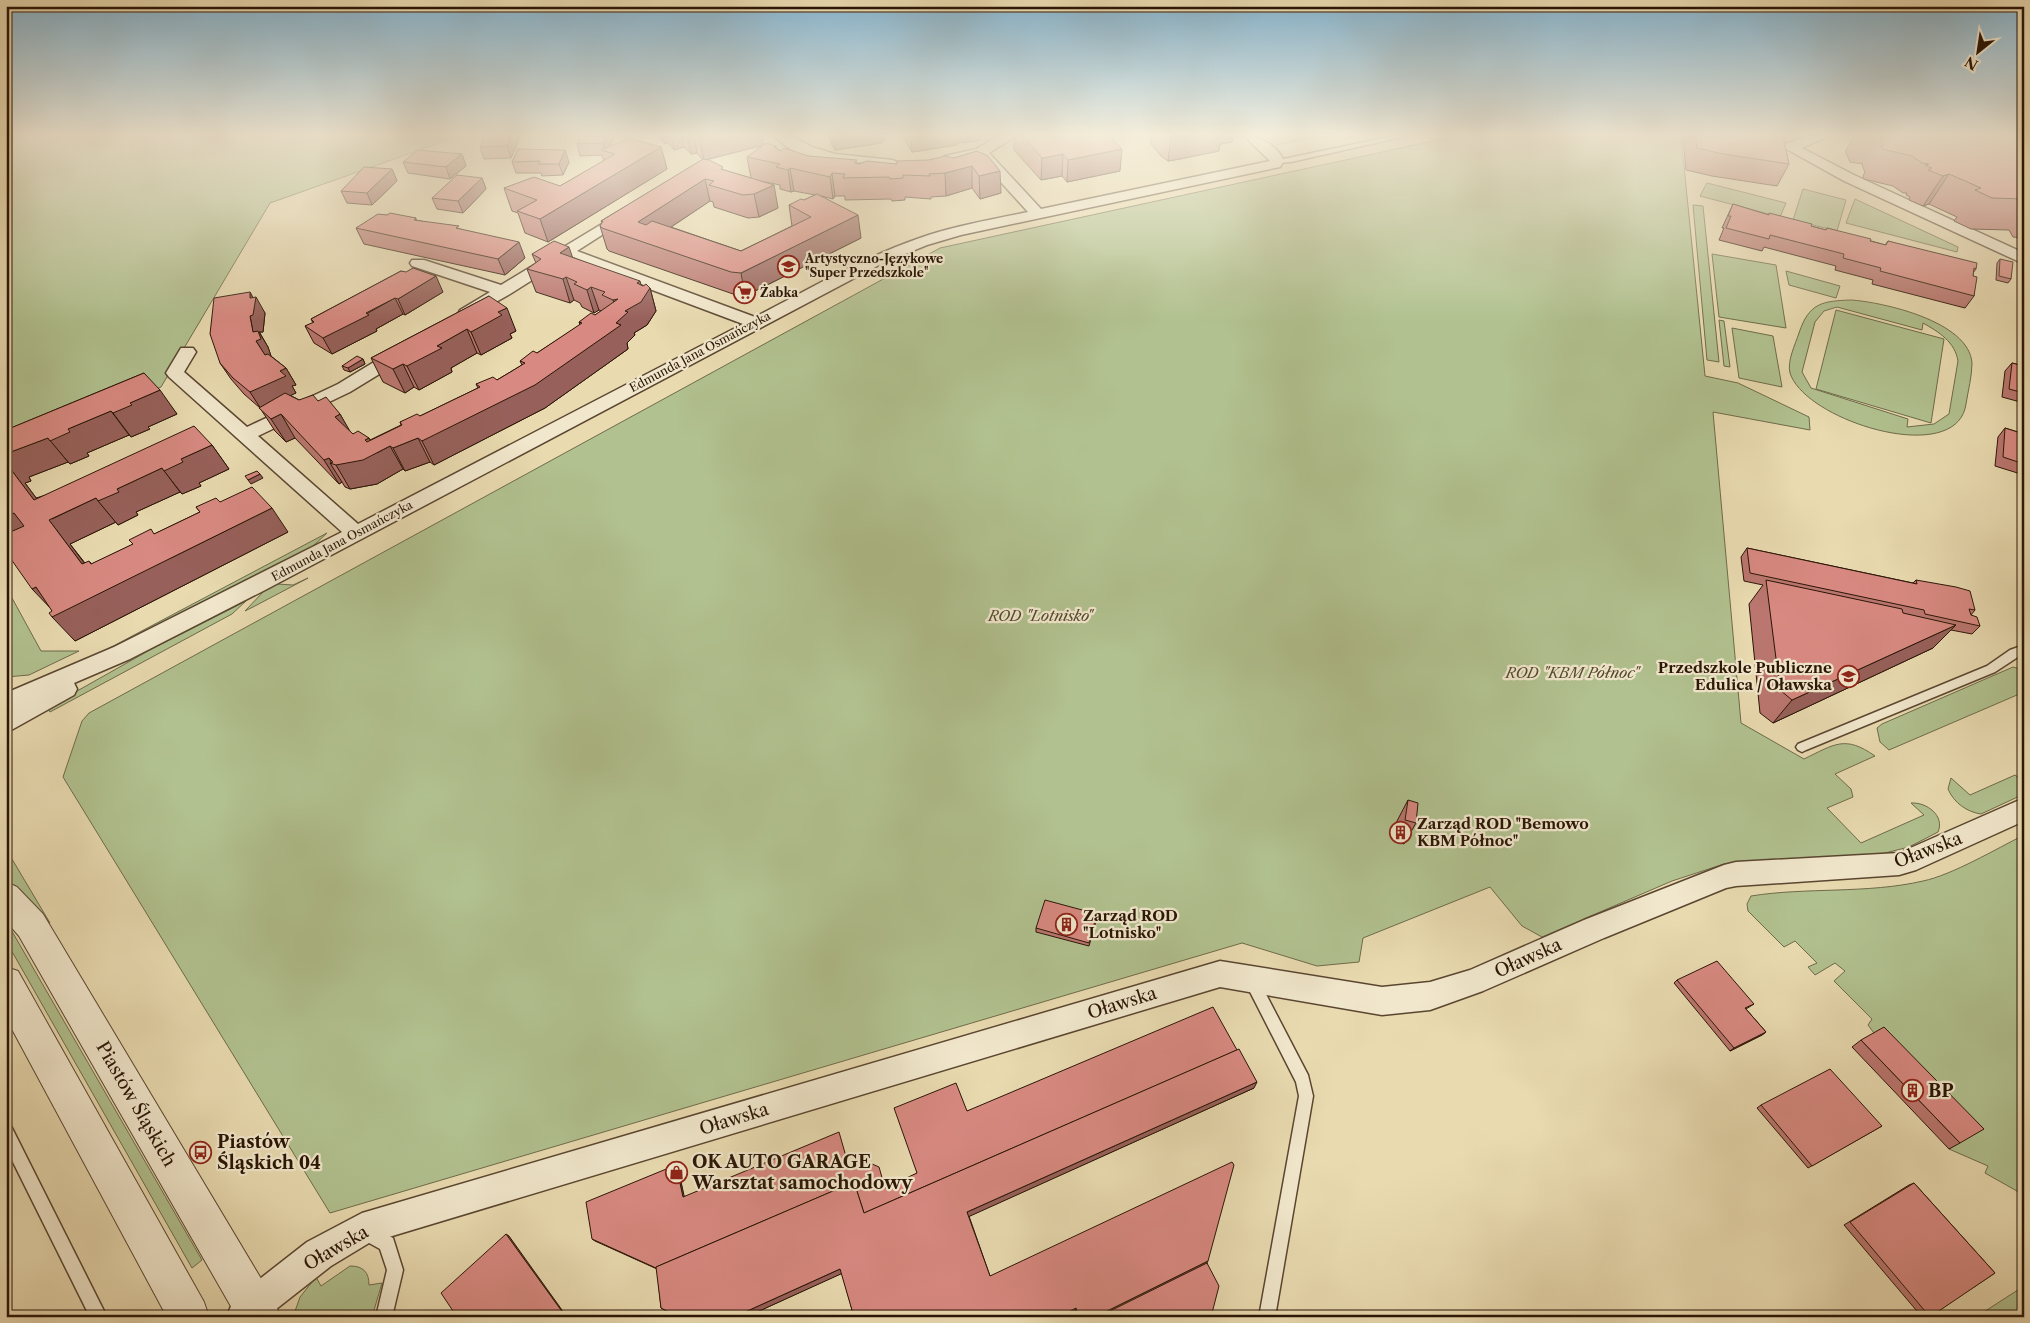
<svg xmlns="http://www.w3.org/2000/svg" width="2030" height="1323" font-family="'Libre Caslon Text',serif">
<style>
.green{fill:#b1c18f;stroke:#6e6b4a;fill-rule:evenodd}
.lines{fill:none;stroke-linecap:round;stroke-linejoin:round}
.service-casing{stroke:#5a4630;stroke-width:3}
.minor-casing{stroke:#5a4630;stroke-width:3}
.tertiary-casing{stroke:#5a4630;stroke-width:2}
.service{fill:#f1e7cc;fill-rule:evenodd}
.minor{fill:#f1e7cc;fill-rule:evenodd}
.tertiary{fill:#f1e7cc;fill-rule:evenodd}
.wall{fill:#ba766f;stroke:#2a1506;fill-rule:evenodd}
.shaded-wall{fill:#97605a;stroke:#2a1506}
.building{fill:#d88981;stroke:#2a1506}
.labels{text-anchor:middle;stroke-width:4.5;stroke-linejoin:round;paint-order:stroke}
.far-poi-label{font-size:12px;font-weight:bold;fill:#2a1506;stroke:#f1e7cc;text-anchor:start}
.far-street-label{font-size:12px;fill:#2a1506;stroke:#f1e7cc}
.park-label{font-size:15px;font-style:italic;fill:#52492f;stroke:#f1e7cc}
.poi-label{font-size:15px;font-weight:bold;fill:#2a1506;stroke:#f1e7cc;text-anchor:start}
.near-street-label{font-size:18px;fill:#2a1506;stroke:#f1e7cc}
.near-poi-label{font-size:18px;font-weight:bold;fill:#2a1506;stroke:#f1e7cc;text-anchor:start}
</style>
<rect width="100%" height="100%" fill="#e9dab0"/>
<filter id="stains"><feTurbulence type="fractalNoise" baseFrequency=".004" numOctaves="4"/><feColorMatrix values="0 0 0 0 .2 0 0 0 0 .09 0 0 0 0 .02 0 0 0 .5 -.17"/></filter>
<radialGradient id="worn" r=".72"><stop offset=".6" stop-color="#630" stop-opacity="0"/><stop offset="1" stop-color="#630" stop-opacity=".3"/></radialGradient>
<g class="green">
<polygon points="6,136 459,136 270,203 161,387 6,451"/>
<polygon points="1266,136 1320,136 1277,145"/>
<path d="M1456 136H1681L1705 376 1738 383 1809 417 1810 430 1713 412 1741 723 1804 759C1835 744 1845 735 1875 756L1835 774 1851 789 1853 797 1827 808 1861 843 1924 815 1911 803C1927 802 1945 816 1938 832L1909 847 1877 855 1724 864 1672 881 1542 937 1522 926 1490 887 1363 938 1359 962 1317 966 1242 943 330 1213 63 777 82 721 89 713 940 248Z"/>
<polygon points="1707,183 1786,203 1780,217 1700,196"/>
<polygon points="1803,189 1846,200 1837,231 1793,220"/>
<polygon points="1855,199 1958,247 1957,252 1846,223"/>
<polygon points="1693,205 1703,206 1719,362 1707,360"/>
<polygon points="1712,254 1776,265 1786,328 1719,317"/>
<polygon points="1786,271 1840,286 1836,298 1789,285"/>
<path d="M1851 300C1882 302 1969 321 1972 363 1972 376 1968 391 1966 404 1957 468 1805 421 1790 373 1787 361 1795 345 1799 333 1809 303 1822 301 1851 300ZM1837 307 1922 330 1923 323C1939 332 1955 342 1958 361L1949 414 1934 424 1907 427 1908 419 1811 388 1802 372 1815 322 1824 311Z"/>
<polygon points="1836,310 1944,339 1931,423 1816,389"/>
<polygon points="1719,320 1724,321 1730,367 1724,366"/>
<polygon points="1732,328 1773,336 1782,387 1739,378"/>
<polygon points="327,533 312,547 162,625 102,652"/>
<polygon points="308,578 253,607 245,611 264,591 277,584 293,585"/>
<polygon points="6,587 41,651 79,651 29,675 6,677"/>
<polygon points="246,601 232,614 50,712 47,708 148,651"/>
<polygon points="2013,667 2024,670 2024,692 1889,750 1880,742 1877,728 1882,724"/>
<path d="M2015 775 2024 782V794L1981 814C1967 812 1954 803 1948 789L1951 778 1970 795Z"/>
<path d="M2024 835V1195L1985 1173 1988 1166 1949 1149 1972 1135 1874 1033 1868 1025 1872 1019 1834 981 1845 971 1835 963 1815 975 1808 967 1817 963 1795 941 1784 947 1748 911 1747 904 1751 896C1807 887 1867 894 1923 881 1952 875 1996 849 2024 835Z"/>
<polygon points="6,849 50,923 10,887 6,880"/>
<polygon points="6,921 202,1260 192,1268 6,941"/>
<path d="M350 1266C363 1266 369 1272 369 1285L382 1283 372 1317H293L300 1297 316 1277 321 1286Z"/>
<polygon points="2024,1286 2024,1317 1976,1317"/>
</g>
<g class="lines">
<defs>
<g id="service">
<polygon points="1393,136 1407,136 1291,162 1277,163 1274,161"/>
<polygon points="2024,645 2024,653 1995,672 1806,750 1802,752 1798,750 1796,747 1798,744 1987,666 2010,650"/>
<polygon points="1251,973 1256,975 1308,1075 1313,1096 1275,1317 1259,1317 1299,1096 1296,1082 1244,980 1246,975"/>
<polygon points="6,1123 11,1126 107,1317 90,1317 6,1148"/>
<polygon points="368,1225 393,1238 403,1270 392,1317 376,1317 387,1270 380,1249 362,1239 360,1233 362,1227"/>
</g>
<g id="minor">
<path d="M775 136H792L812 147 835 154 893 160 900 164 893 168C860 166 797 164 775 136Z"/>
<path d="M999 136H1016L989 153 1041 209 1270 161 1244 136C1261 136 1277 145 1284 161L1280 167 1275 168 961 235 927 245 881 264 267 589 130 659 74 683 77 689 74 695 6 733V693L114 647 342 532 169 377 166 373 181 348H193L196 352 184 372 247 427 338 384 397 348H409L412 352 409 356 350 392 258 436 358 524 743 324 567 258 510 294 466 319 460 318 458 314 460 310 490 292 412 266 410 263 412 260H424L501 285 625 210 632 214 630 217 577 251 755 317C808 290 860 259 917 239 953 226 991 220 1028 212L978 157 950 163 943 159 945 156 976 149Z"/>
<polygon points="1808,136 1829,136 1802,148 1854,175 2024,253 2024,264 1844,181 1783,147 1785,144"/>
<polygon points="2024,798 2024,821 1916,870 1899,875 1736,886 1726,888 1604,938 1483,991 1430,1010 1382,1015 1220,987 369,1243 331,1266 266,1317 232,1317 229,1311 234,1299 307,1242 362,1213 1220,961 1382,987 1430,982 1470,970 1584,920 1724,865 1736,862 1899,853"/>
</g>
<g id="tertiary">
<polygon points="6,882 17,887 43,914 275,1302 280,1317 237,1317 19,936 6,921"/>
<polygon points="6,967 18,971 204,1302 209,1317 167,1317 6,1018"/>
</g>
</defs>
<use href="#service" class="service-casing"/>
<use href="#minor" class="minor-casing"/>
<use href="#tertiary" class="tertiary-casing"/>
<use href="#service" class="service"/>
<use href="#minor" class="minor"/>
<use href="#tertiary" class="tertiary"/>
</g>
<g class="wall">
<polygon points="485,136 519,136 520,138 511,158 484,159 480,147"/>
<polygon points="580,136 614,136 610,146 661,147 667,169 548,242 525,233 518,213 512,211 504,188 560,186 604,161 602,155 580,156 577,144"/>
<path d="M659 136H762L764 145 706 160 724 170 751 178 747 157 776 146V148L781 151 808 156 857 163 897 164 954 158 977 151 1001 193 980 199 972 188 946 196 931 197V199L905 197V200L892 201 891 199 845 200V196H835L833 199 821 196 861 238 745 296 736 295 609 251 607 249 600 226 602 223 601 221 703 160 697 153 691 154 684 147 674 150 668 143H664L659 138ZM756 180 780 185V189L791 192 794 191 815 195 804 200 789 205 792 226 741 251 671 227 710 201 713 202 714 207 748 218 759 217 778 208Z"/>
<polygon points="828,136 885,136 885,140 882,143 835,150 832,145 831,141"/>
<polygon points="903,136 983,136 980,140 962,143 960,141 957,145 912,152"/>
<polygon points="1014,136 1073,136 1120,171 1067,182 1062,176 1041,180 1014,150"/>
<polygon points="1151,136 1233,136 1232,142 1220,144 1219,151 1180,159 1168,161 1161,156 1151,144"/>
<polygon points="1683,136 1783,136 1789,164 1777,186 1712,176 1686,170"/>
<polygon points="1854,136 2024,136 2024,238 2013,237 2009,230 1971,229 1954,221 1957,217 1944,211 1929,204 1923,206 1909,200 1910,197 1906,195 1907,193 1903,193 1893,186 1864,179 1863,176 1865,172 1862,165 1863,164 1850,162 1846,153 1846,150"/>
<polygon points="518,149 569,162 563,175 542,176 541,173 516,173 512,162"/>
<polygon points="462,154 466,166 450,179 408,173 403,162"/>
<polygon points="392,169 397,181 372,205 347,203 341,191"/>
<polygon points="482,178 486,189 463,213 437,209 432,198"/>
<polygon points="1733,204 1768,215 1826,230 1827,228 1885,245 1888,241 1976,269 1973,273 1973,276 1974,296 1965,308 1872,284 1873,280 1835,270 1836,266 1764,247 1762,251 1719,240 1724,228 1722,228"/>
<polygon points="387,215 416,218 416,220 460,229 525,258 505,275 364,244 356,228"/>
<polygon points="532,254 572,257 650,288 656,311 647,325 634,333 635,335 627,343 628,349 545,408 434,465 430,462 405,471 403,469 377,484 350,489 345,487 342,482 339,484 295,438 286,442 275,431 260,408 244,394 231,379 220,363 250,292 253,298 265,313 263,332 259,332 260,333 268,347 271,356 286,368 296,385 292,386 296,393 290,395 299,400 318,401 340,414 348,429 353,434 369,438 370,440 401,425 400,422 420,416 478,388 476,384 497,380 522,365 520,361 537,353 580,325 579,322 595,315 601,311 599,310 594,313 582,307 580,303 574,300 570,303 536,292 527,269 536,263"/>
<polygon points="2000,259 2011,279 2008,283 1996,280 1997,263"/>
<polygon points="401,271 443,292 405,315 403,314 376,329 377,331 332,354 314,343 305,326 313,323 311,319"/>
<polygon points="489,296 516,331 510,334 512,338 481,355 477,353 451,368 452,372 419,390 414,387 405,393 383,382 371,358"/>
<polygon points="363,359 365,364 350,372 344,370 342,366"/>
<polygon points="2012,363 2024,366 2024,403 2002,397 2005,371"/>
<polygon points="144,373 177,414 148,427 150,429 131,437 129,435 87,453 89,456 70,464 68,462 29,477 31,481 25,483 36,498 212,445 229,469 199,483 201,486 182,494 180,492 136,512 138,515 118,525 116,522 70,544 85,563 92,564 200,512 196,507 220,502 288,532 75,641 52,611 6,430"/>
<polygon points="2005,428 2024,434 2024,475 1995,466 1998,437"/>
<polygon points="1747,548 1913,583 1916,580 1975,610 1971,615 1980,626 1972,634 1951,630 1933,648 1773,723 1760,713 1749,604 1763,585 1744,581 1741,557"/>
<polygon points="1408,800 1416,823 1404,844 1394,841 1397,821"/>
<polygon points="1097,918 1089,946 1036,932 1036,928"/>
<polygon points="1677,980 1754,1004 1746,1009 1766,1032 1762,1035 1730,1051 1674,983"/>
<polygon points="1861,1040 1960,1143 1949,1149 1852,1047"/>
<polygon points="1254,1088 969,1216 990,1276 1207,1263 1211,1317 854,1317 842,1273 746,1317 677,1317 666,1311 661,1308 657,1269 595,1241 592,1239 676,1165 678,1168 684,1197 850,1167 885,1188 916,1174 967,1111"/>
<polygon points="1761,1105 1882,1126 1808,1168 1757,1108"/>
<polygon points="1914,1183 1995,1273 1929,1317 1922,1317 1844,1225 1909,1185"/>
</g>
<g class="shaded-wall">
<polygon points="511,136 519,136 520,138 511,158 507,146"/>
<polygon points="606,136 614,136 608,152 605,151 603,143"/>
<polygon points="662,136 666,136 668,143 664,143"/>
<polygon points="671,136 682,136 684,147 674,150"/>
<polygon points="687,136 694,136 697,153 691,154"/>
<polygon points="708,136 762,136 764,145 704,160 699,138"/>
<polygon points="833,136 885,136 885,140 882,143 835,150"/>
<polygon points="911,136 960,136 960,141 957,145 912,152"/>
<polygon points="977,136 983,136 980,140 962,143 962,139"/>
<polygon points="1171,136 1233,136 1232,142 1220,144 1219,151 1180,159 1168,161"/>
<polygon points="661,147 667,169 548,242 540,219"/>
<polygon points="1122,149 1120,171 1067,182 1068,160"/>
<polygon points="565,150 569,162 563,175 559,164"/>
<polygon points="462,154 466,166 450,179 446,167"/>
<polygon points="1063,154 1062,176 1041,180 1042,158"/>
<polygon points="972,166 972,188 946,196 945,173"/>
<polygon points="790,168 794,191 791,192 788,170"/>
<polygon points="392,169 397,181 372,205 367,193"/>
<polygon points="1000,171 1001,193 980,199 979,176"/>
<polygon points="832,173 835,196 833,199 830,177"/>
<polygon points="1949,174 1929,204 1923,206 1943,176"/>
<polygon points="482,178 486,189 463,213 458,201"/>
<polygon points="705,179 710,201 647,243 638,222"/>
<polygon points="774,185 778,208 759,217 754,194"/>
<polygon points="858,215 861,238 745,296 741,273"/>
<polygon points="519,242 525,258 505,275 498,259"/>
<polygon points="569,247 577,270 560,253"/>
<polygon points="436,276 443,292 405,315 398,299"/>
<polygon points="566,277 574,300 570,303 563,279"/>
<polygon points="640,281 644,296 650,288 656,311 647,325 634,333 635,335 627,343 628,349 545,408 434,465 422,441 619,320 613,300 618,299 625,311 637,283"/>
<polygon points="591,287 599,310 594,313 587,290"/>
<polygon points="250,292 255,302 256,297 265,313 263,332 259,332 268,347 271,356 266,357 256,341 253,332 250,316"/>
<polygon points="395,298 403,314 376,329 377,331 332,354 323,338"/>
<polygon points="507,308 516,331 510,334 512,338 481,355 471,332 498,312"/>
<polygon points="467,329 477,353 451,368 452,372 419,390 407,366 437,346"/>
<polygon points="363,359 365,364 350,372 348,368"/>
<polygon points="403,364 414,387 405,393 393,369"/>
<polygon points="286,368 296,385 292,386 296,393 261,409 250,392 280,371"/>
<polygon points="160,390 177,414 148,427 150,429 131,437 113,413 130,403"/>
<polygon points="111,411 129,435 87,453 89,456 70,464 50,441 68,429"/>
<polygon points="281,414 295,438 286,442 271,419"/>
<polygon points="340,414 354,438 335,417"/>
<polygon points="48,438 68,462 29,477 31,481 25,483 52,519 96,498 116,522 70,544 103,588 82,564 6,463 6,458 8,453"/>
<polygon points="369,438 377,453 390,446 403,469 377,484 350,489 336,465 365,440"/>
<polygon points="418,438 430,462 405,471 393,448"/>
<polygon points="212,445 229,469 199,483 201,486 182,494 164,471 181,459"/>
<polygon points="329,458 332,464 330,463 342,482 339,484 324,460"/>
<polygon points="162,468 180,492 136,512 138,515 118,525 98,501 117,489"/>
<polygon points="260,474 263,478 251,484 248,480"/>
<polygon points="272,508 288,532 75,641 52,617 91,564 89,561 110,584 173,557"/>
<polygon points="14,513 36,537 6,545 6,517"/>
<polygon points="36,587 55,613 32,589"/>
<polygon points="1956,625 1933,648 1773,723 1792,700"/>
<polygon points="1766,1032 1762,1035 1730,1051 1734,1048"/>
<polygon points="1257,1082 1254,1088 968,1217 967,1212"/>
<polygon points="676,1165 678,1168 685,1200 683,1197"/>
<polygon points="506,1234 509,1236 567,1317 566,1317"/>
<polygon points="1208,1261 1206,1265 1101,1317 1095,1317"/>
<polygon points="840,1269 843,1273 746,1317 734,1317"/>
<polygon points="1076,1308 1075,1312 1065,1317 1059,1317"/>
</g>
<g class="building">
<polygon points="485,136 511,136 507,146 480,147"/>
<polygon points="580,136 606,136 603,143 577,144"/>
<polygon points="697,136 708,136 699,138"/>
<polygon points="960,136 977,136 962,139"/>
<polygon points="1022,136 1071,136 1074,137 1109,136 1122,149 1068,160 1063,154 1042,158"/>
<polygon points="1695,136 1783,136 1789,164 1723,154 1697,148"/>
<polygon points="1880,136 1952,136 1961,138 1961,136 2024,136 2024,199 1992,198 1975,190 1981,188 1949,174 1943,176 1928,170 1932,168 1925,165 1929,164 1922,163 1912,156 1882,149 1881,146 1884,145"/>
<polygon points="629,138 661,147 540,219 517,211 537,200 504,188 534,177 560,186 615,154 601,150"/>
<polygon points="766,143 776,146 774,147 781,151 784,148 808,156 857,160 855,163 859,164 867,161 897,164 897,161 928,160 946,156 954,158 977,151 988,156 1000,171 979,176 972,166 945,173 929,174 930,176 903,175 903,178 890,179 889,177 843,178 845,174 832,173 830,177 790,168 788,170 776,167 780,164 747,157"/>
<polygon points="518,149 565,150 559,164 538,164 540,161 512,162"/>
<polygon points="418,150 462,154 446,167 403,162"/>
<polygon points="703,159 709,160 723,167 721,169 774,185 754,194 743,195 709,185 714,181 705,179 638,222 646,225 652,221 741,251 811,217 789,205 801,199 804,200 817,194 858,215 741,273 731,272 602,228 600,226 603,221 601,221"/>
<polygon points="364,167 392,169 367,193 341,191"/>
<polygon points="457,175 482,178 458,201 432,198"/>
<polygon points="1733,204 1769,215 1769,213 1812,224 1811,226 1826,230 1827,228 1871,239 1870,241 1886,245 1888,241 1977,263 1976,269 1974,268 1973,276 1977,277 1974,296 1880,271 1881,268 1843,258 1844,254 1770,235 1769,239 1726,228 1731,216 1728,216"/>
<polygon points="390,213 416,218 414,220 459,226 456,228 519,242 498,259 356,228 378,214 387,215"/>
<polygon points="554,241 569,247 560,253 640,281 637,283 643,286 646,284 650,288 641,302 625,311 628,312 616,323 621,325 535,385 422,441 418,438 393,448 390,446 363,460 336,465 330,463 333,462 329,458 324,460 281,414 271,419 259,408 285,393 299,400 313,395 318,401 326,397 340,414 335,417 353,434 358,431 369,438 365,440 367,442 402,425 400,422 417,414 420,416 480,387 476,384 493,377 497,380 512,371 525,363 520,361 533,351 537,353 582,323 579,322 591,313 595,315 618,299 613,300 602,295 605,292 591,287 587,290 574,284 577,282 566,277 563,279 527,269 541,259 532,254"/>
<polygon points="2000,259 2013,262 2011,279 1999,276"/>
<polygon points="413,268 436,276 398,299 395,298 366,313 369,315 323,338 305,326 314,322 311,319 401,271 406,272"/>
<polygon points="250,292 250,298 256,297 253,315 250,316 253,332 258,331 261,339 256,341 265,355 268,354 286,368 280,371 286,376 250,392 233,378 220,363 210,334 214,298"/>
<polygon points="489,296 507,308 498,312 502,315 471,332 467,329 437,346 442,348 407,366 403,364 393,369 371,358"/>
<polygon points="357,356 363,359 348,368 342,366"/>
<polygon points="2012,363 2024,366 2024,393 2009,389"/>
<polygon points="144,373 160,390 130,403 132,405 113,413 111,411 68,429 70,432 50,441 48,438 8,453 10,457 6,458 6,430"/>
<polygon points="194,426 212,445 181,459 183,462 164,471 162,468 117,489 119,492 98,501 96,498 49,520 82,564 89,561 91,564 133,544 129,540 151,529 154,534 200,512 196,507 216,498 220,502 252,487 272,508 52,617 49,613 52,611 36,587 32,589 6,552 6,534 24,526 14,513 6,517 6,463 34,500"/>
<polygon points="2005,428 2024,434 2024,464 2003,457"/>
<polygon points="257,471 260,474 248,480 245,476"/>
<polygon points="1747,548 1917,584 1916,580 1956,587 1970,591 1975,610 1969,609 1971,615 1977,617 1980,626 1925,614 1924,610 1750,573"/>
<polygon points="1766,580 1902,609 1903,613 1956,625 1792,700 1780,690"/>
<polygon points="1408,800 1418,803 1416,823 1405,820"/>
<polygon points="1045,900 1097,914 1089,943 1036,928"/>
<polygon points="1717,961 1754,1004 1745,1008 1766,1032 1734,1048 1677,980"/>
<polygon points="1213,1007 1237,1050 864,1213 854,1182 656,1267 656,1268 592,1239 586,1202 676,1165 683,1197 839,1132 849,1167 863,1160 879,1167 885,1188 917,1173 894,1108 956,1083 967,1111"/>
<polygon points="1884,1027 1984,1129 1960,1143 1861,1040"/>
<polygon points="1239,1049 1257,1082 967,1212 990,1276 1232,1162 1234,1165 1208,1261 1095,1317 1079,1317 1076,1308 1059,1317 854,1317 840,1269 734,1317 679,1317 661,1308 656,1267 854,1182 864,1213"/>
<polygon points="1830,1069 1882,1126 1812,1166 1761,1105"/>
<polygon points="1914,1183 1995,1273 1930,1317 1850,1222"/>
<polygon points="506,1234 566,1317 457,1317 441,1293"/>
<polygon points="1207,1263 1219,1286 1211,1317 1098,1317"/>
<polygon points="1076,1310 1078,1317 1062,1317"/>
</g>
<linearGradient id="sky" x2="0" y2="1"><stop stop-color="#87b6d1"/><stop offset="0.42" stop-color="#f5eedb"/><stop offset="1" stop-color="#f5eedb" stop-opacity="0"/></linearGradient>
<rect width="2030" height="321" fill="url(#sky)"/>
<defs>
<symbol id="school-ring" viewBox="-11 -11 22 22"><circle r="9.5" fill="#f1e7cc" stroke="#8f2418" stroke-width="1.5"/><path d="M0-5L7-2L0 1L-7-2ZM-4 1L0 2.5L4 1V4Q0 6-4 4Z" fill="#8f2418"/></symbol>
<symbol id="supermarket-ring" viewBox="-11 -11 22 22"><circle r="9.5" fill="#f1e7cc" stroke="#8f2418" stroke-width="1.5"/><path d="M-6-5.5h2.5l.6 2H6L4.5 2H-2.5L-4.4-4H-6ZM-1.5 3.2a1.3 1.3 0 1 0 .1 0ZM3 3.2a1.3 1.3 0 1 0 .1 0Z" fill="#8f2418"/></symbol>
<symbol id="building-ring" viewBox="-11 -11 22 22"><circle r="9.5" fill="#f1e7cc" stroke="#8f2418" stroke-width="1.5"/><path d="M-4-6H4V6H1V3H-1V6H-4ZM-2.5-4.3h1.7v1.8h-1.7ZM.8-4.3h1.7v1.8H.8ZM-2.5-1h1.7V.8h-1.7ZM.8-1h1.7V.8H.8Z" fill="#8f2418"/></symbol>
<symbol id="bus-ring" viewBox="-11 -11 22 22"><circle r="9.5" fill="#f1e7cc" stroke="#8f2418" stroke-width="1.5"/><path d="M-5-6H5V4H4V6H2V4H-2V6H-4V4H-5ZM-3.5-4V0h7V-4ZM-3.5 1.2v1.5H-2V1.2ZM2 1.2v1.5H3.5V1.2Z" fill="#8f2418"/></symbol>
<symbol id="shop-ring" viewBox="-11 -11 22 22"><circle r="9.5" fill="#f1e7cc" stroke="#8f2418" stroke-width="1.5"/><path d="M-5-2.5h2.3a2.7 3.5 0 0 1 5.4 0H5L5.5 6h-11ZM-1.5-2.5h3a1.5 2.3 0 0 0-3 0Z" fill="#8f2418"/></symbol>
</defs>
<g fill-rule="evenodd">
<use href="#school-ring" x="776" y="254" width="25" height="25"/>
<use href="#supermarket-ring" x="732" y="280" width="25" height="25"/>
<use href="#school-ring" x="1836" y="664" width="25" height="25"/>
<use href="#building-ring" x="1388" y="820" width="25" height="25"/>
<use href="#building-ring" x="1054" y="912" width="25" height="25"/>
<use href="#building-ring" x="1900" y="1078" width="25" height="25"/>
<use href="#bus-ring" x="188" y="1140" width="25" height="25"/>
<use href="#shop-ring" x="664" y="1160" width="25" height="25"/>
</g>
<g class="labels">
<g class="far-poi-label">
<text x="805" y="263">Artystyczno-Językowe<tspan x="805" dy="14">"Super Przedszkole"</tspan></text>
<text x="760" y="297">Żabka</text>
</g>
<g class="far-street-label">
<text transform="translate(700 352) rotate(-28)" y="4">Edmunda Jana Osmańczyka</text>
<text transform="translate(342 541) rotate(-28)" y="4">Edmunda Jana Osmańczyka</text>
</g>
<g class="park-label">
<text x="1040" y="621">ROD "Lotnisko"</text>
<text x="1572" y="678">ROD "KBM Północ"</text>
</g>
<g class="poi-label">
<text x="1832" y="673" text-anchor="end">Przedszkole Publiczne<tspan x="1832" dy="17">Edulica / Oławska</tspan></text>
<text x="1417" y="829">Zarząd ROD "Bemowo<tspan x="1417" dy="17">KBM Północ"</tspan></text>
<text x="1083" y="921">Zarząd ROD<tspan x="1083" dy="17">"Lotnisko"</tspan></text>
</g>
<g class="near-street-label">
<text transform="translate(1928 850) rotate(-21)" y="6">Oławska</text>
<text transform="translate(1528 958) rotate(-24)" y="6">Oławska</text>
<text transform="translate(1122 1003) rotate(-17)" y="6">Oławska</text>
<text transform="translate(136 1104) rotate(60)" y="6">Piastów Śląskich</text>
<text transform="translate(734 1119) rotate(-17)" y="6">Oławska</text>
<text transform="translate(336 1248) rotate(-30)" y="6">Oławska</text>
</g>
<g class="near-poi-label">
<text x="1928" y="1097">BP</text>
<text x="217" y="1148">Piastów<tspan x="217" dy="21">Śląskich 04</tspan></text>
<text x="692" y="1168">OK AUTO GARAGE<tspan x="692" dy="21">Warsztat samochodowy</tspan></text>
</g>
</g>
<rect width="2030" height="1323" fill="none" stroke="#e9dab0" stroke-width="25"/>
<rect x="8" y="8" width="2015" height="1308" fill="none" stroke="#2a1506" stroke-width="2.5"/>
<rect x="12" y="12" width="2005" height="1298" fill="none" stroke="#2a1506"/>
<g transform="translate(1978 52) rotate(210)" stroke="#f1e7cc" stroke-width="4" paint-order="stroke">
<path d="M0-4L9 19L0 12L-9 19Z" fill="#2a1506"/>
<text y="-8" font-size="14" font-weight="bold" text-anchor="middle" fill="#2a1506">N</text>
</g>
<rect width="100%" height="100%" filter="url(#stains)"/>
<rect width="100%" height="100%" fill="url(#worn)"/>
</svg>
